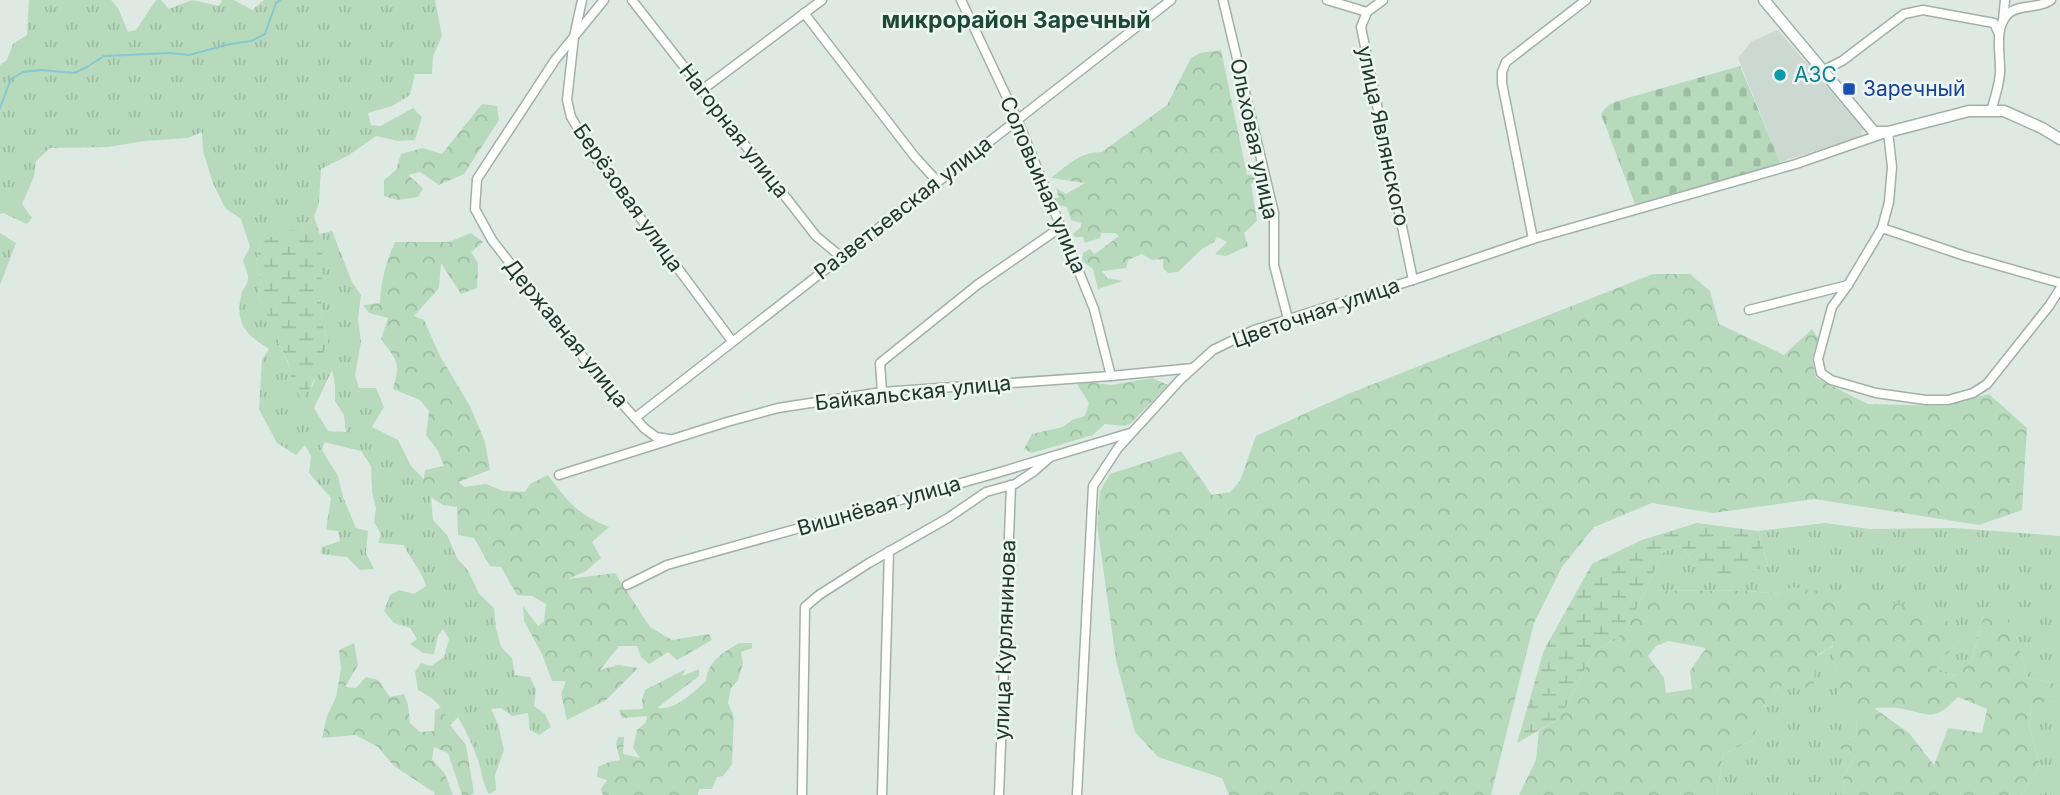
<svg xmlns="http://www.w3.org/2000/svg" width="2060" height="795" font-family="Inter,sans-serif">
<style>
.built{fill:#ccd8d2}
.grass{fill:url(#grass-tufts);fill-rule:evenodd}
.forest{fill:url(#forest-crowns);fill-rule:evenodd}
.wetland{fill:url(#wetland-marsh)}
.cemetery{fill:url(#cemetery-stones)}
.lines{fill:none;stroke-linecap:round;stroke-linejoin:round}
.stream{stroke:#86c8cd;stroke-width:2}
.minor-casing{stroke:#a1b0a9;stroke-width:11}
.tertiary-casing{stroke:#a1b0a9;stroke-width:13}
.minor{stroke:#fff;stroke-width:8}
.tertiary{stroke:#fff;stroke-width:10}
.culture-dot{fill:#0f9aa8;stroke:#eef6f1;stroke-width:2.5}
.transit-dot{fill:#1a4fb4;stroke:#eef6f1;stroke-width:2.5}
.labels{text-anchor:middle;stroke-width:5;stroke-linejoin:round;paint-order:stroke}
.culture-label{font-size:21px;fill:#0d838f;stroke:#eef6f1;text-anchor:start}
.transit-label{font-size:21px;fill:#164399;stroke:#eef6f1;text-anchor:start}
.street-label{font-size:21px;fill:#20382f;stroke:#eef6f1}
.neighbourhood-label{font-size:23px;font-weight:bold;fill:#1d483a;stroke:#eef6f1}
</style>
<defs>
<pattern id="grass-tufts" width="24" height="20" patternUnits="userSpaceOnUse" patternTransform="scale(1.75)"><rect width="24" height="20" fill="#b7dabd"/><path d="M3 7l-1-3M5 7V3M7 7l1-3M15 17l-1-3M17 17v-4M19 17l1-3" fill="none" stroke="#9dbca3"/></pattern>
<pattern id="forest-crowns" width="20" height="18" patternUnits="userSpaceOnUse" patternTransform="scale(1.75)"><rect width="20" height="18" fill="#b7dabd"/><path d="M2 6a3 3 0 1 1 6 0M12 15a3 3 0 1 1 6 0" fill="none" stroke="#9dbca3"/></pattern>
<pattern id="wetland-marsh" width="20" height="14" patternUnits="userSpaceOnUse" patternTransform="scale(1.75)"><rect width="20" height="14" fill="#b7dabd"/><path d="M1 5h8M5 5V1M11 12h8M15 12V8" fill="none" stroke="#9dbca3"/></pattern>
<pattern id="cemetery-stones" width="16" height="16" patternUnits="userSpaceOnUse" patternTransform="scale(1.75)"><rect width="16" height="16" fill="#b7dabd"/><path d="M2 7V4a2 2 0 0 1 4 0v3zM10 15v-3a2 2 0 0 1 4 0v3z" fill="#9dbca3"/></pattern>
</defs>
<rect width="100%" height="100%" fill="#dee9e3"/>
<polygon class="built" points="1778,30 1863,129 1860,137 1780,162 1738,58 1752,41"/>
<g class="grass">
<path d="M29 0H111L118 8 128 32 136 30 156 0H161L169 9 192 0 219 6 222 0H234L252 10 264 0H435L442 36 433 56 432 74H415L410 95 392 106 368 113 371 125 381 126 413 108 422 117 415 140 398 141 376 136 349 155 321 169 319 203 314 217 300 230H290L260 241 256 261 261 281 258 296 264 304 280 334 278 342 288 363 291 378 312 387C318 372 321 357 328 343 319 318 321 293 321 267 321 255 323 245 320 234L332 231 352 282 361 295 358 319 361 342 355 375 359 388H376L384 407 372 427 398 440 411 466 424 479 423 491 431 497 433 520 447 535 457 558 469 572 479 594 494 608 496 629 501 647 512 658 515 675 530 677 536 690 534 706 545 714 551 727 539 735 530 730 528 713 512 716 501 708 491 709 498 724 504 750 495 775 496 790 489 794C482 783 482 772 478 760 473 745 466 731 458 717L450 725C441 705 438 701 418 690L415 672 421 663 431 666 444 657 449 639 443 629 438 636 434 654 423 653 410 644 417 639 410 628 394 623 384 611 390 595 399 590 414 594 426 586C421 569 411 561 404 545L378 543 381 534 374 522 376 508 372 492 371 466 361 451 324 442 322 450 338 476 343 497 356 528 368 531 366 553 374 569 360 570 347 557 321 554 322 547 340 541 338 531 326 530 331 498 309 473 311 456 305 445 296 455 277 443 259 409 262 359 269 349C247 335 235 325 241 296 242 288 249 285 248 276 247 271 244 265 243 260L250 247 241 219 225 208 213 183 203 151 202 132 188 138 145 141 108 147 50 148 36 161 34 177 22 204 32 218 27 224 3 213 0 214V65L7 60 13 44 27 35ZM332 370 335 386V401L344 415 346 432 328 431 314 408Z"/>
<polygon points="0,233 16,243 0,285"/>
<polygon points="1825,523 1869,529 1955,528 2060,536 2060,685 2027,677 2016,636 1984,614 1972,660 1957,676 1934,671 1941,660 1965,636 1782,594 1747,591 1646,590 1662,553 1679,545 1698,566 1768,564 1758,531"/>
<path d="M1834 646 1837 671 1857 718 1856 736 1832 744 1855 756 1843 778 1845 795H1717L1723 754 1753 740C1756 730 1758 718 1763 708 1774 683 1810 659 1834 646Z"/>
<polygon points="2060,701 2060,795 2021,795 2040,765 2029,726 2032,702"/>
</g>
<g class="forest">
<path d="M1221 50 1247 175 1257 174 1261 179 1251 184 1257 221 1244 233 1248 246 1226 256 1215 254 1227 242 1217 237 1214 242 1202 249 1178 272 1168 273 1163 268V259L1152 260 1142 254 1128 260 1126 268 1102 271 1107 278 1123 281 1098 289 1093 269 1082 261 1083 253 1090 249 1094 254C1099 252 1113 240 1119 236L1115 233H1101L1100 238 1085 243 1083 237H1075L1073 234 1081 227V223L1071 220 1067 207 1058 205 1054 198H1059L1056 188 1066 194 1085 183 1051 178C1068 165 1079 152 1102 152L1167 105 1191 58 1200 53Z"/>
<polygon points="482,104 497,106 499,120 464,174 439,185 420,172 408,175 423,188 418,197 398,200 384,196 384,180 396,170 401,154 423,148 442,154"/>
<path d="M471 233 483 242 471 252 478 263 477 288 461 294 441 263 439 288 414 316 424 320 440 356 470 406 485 442 490 470 458 482 464 487 486 484 503 491 525 492 530 484 548 475C568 502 577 514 609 527L592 542 601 558 586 571 568 579 615 573 650 627 672 640 709 634 712 640 677 660 668 652 649 664 641 657 637 646H619L600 670 618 665 638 668 606 700 567 720 561 694 566 681H552L542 654 524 621 523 606 538 626 544 621 546 604 532 596 517 595 501 567 490 566 474 538 458 535 457 507 443 505 422 491 425 470 444 466 438 451 426 435 429 411 420 400 393 389C401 362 397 361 381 339L388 318 369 313 363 305 380 303C381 280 386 262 395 242H449Z"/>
<polygon points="1653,274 1690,274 1710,291 1719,324 1784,355 1812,329 1818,338 1812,359 1816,378 1868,404 1945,406 1989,394 2027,428 2022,510 1979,525 1814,499 1713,513 1652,503 1594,527 1562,567 1534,623 1491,795 1229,795 1222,778 1158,757 1135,732 1116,660 1097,524 1100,491 1110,474 1181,451 1212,495 1230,492 1240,481 1256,436 1348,394"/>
<polygon points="1152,378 1168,385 1130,424 1125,426 1105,424 1093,435 1032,453 1024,449 1032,434 1063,427 1072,420 1085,416 1089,403 1077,384 1084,382 1112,385"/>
<path d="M1791 587 1924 608 1947 621 1965 636 1941 660 1935 671 1956 676 1972 660 1984 614H2004L2016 636 2027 677 2060 685V701L2032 703 2029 726 2040 765 2021 795H1845L1843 778 1855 756 1831 744 1856 736 1857 718 1837 704V671L1833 646 1817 655 1813 688 1778 686 1763 707 1753 740 1723 754 1717 795H1519L1536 760 1539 731 1560 718 1593 653 1624 632 1646 590 1747 591 1782 594ZM1668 641 1706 648 1690 671 1692 689 1666 693 1664 678 1648 656 1656 646ZM1958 697 1987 709 1982 733 1948 728 1934 765 1909 733 1874 708C1885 708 1897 707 1908 710 1935 717 1937 718 1958 697Z"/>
<polygon points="354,643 358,665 345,687 356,688 366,677 378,680 390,697 404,694 408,705 410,723 420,732 434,731 435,710 442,707 450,725 466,745 474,793 471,795 462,795 448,753 434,747 432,759 445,774 453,795 434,795 435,793 394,766 378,747 356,735 322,738 327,716 336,697 341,669 339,650"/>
<path d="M739 643H752V648L741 652 743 664 738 680 731 688 728 703 734 717 732 764 723 776 717 777 712 789H699L698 795H603L601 789 607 780 597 777 598 767 609 762 620 760 616 744 618 737H624L623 754 640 758 633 748 637 730 646 722 647 716 622 718 619 710 643 709 642 700 645 690 686 669 682 676 699 669V676L657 708C677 710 692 693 706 681 707 661 724 652 739 643Z"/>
</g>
<g class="wetland">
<path d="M314 217C317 226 321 235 322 244 324 278 316 310 328 343L324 352 321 367 302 402 291 378 288 362 278 342 279 334 266 322C269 311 265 305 258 296L261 281 256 261 260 241 290 230H300Z"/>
<polygon points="1697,523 1758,531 1768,565 1735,580 1698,566 1679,545 1662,553 1646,590 1624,632 1593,653 1560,718 1517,743 1544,650 1592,564 1642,540"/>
</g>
<path class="cemetery" d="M1740 66 1780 162 1777 165 1635 204 1601 114C1606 105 1614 102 1624 99Z"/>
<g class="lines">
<polyline class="stream" points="0,108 11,79 23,72 41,70 74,73 87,67 104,56 170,53 189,55 230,44 251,41 265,34 276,3 280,0"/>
<defs>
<g id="minor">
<polyline points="582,0 574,37 567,100 571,117 595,157 732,341"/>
<polyline points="604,0 555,60 477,179 475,209 492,240 600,379 644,428 656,437 669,439"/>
<polyline points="632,0 816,236 840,256"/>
<polyline points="961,0 1018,121 1094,309 1111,376"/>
<polyline points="1223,0 1274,213 1274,265 1288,319"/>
<polyline points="1327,0 1367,12"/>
<polyline points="1383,0 1367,12 1361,27 1413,280"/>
<polyline points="804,13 915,157 937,181"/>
<polyline points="2003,21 2005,0"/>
<polyline points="1822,71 1842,61 1904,14 1923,10 1994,23 1999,34"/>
<polyline points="702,90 822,0"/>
<path d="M1991 111C1995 98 1999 86 2000 73 2001 55 1993 27 2009 13 2020 4 2039 9 2051 0"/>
<polyline points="1882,228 1965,256 2060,283"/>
<polyline points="1533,239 1502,83 1502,72 1506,62 1586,0"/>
<polyline points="1848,285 1832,307 1818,359 1821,373 1831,380 1876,393 1926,400 1948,400 1973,393 1987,384 2049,306 2060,289"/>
<polyline points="882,392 880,363 977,285 1061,227"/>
<polyline points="635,418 1171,0"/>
<polyline points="559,475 727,422 778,408 882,392 1111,376 1193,368"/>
<polyline points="627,585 667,565 997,473 1130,433"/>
<polyline points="802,795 805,607 819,595 869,563 948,518 986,492 1015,484 1033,472 1049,458"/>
<polyline points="882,795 889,551"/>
<polyline points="999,795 1011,485"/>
<polyline points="1077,795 1093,486 1118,448 1180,380 1213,350 1254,330 1413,280 1533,239 1796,164 1888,132 1892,167 1889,202 1882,228 1848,285 1749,310"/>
</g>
<polyline id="tertiary" points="1764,0 1874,132 1888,132 1969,111 2004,111 2042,128 2060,139"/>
</defs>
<use href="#minor" class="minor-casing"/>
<use href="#tertiary" class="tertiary-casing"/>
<use href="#minor" class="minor"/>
<use href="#tertiary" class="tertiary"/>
</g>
<circle class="culture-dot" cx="1780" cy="75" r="7"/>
<rect class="transit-dot" x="1842" y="82" width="14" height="14" rx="3.5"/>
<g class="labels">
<g class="culture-label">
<text x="1794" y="82">АЗС</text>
</g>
<g class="transit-label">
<text x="1863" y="96">Заречный</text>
</g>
<g class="street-label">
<text transform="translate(734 131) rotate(52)" y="7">Нагорная улица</text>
<text transform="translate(1383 136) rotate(78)" y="7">улица Являнского</text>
<text transform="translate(1254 139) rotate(78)" y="7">Ольховая улица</text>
<text transform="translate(1043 185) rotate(67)" y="7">Соловьиная улица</text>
<text transform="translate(628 198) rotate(55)" y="7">Берёзовая улица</text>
<text transform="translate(903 208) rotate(-38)" y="7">Разветьевская улица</text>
<text transform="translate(1316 313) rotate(-19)" y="7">Цветочная улица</text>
<text transform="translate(566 333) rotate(51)" y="7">Державная улица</text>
<text transform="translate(913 393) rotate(-6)" y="7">Байкальская улица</text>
<text transform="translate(879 506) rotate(-16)" y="7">Вишнёвая улица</text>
<text transform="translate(1005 640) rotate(-88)" y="7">улица Курлянинова</text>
</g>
<g class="neighbourhood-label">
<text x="1016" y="28">микрорайон Заречный</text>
</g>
</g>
</svg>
